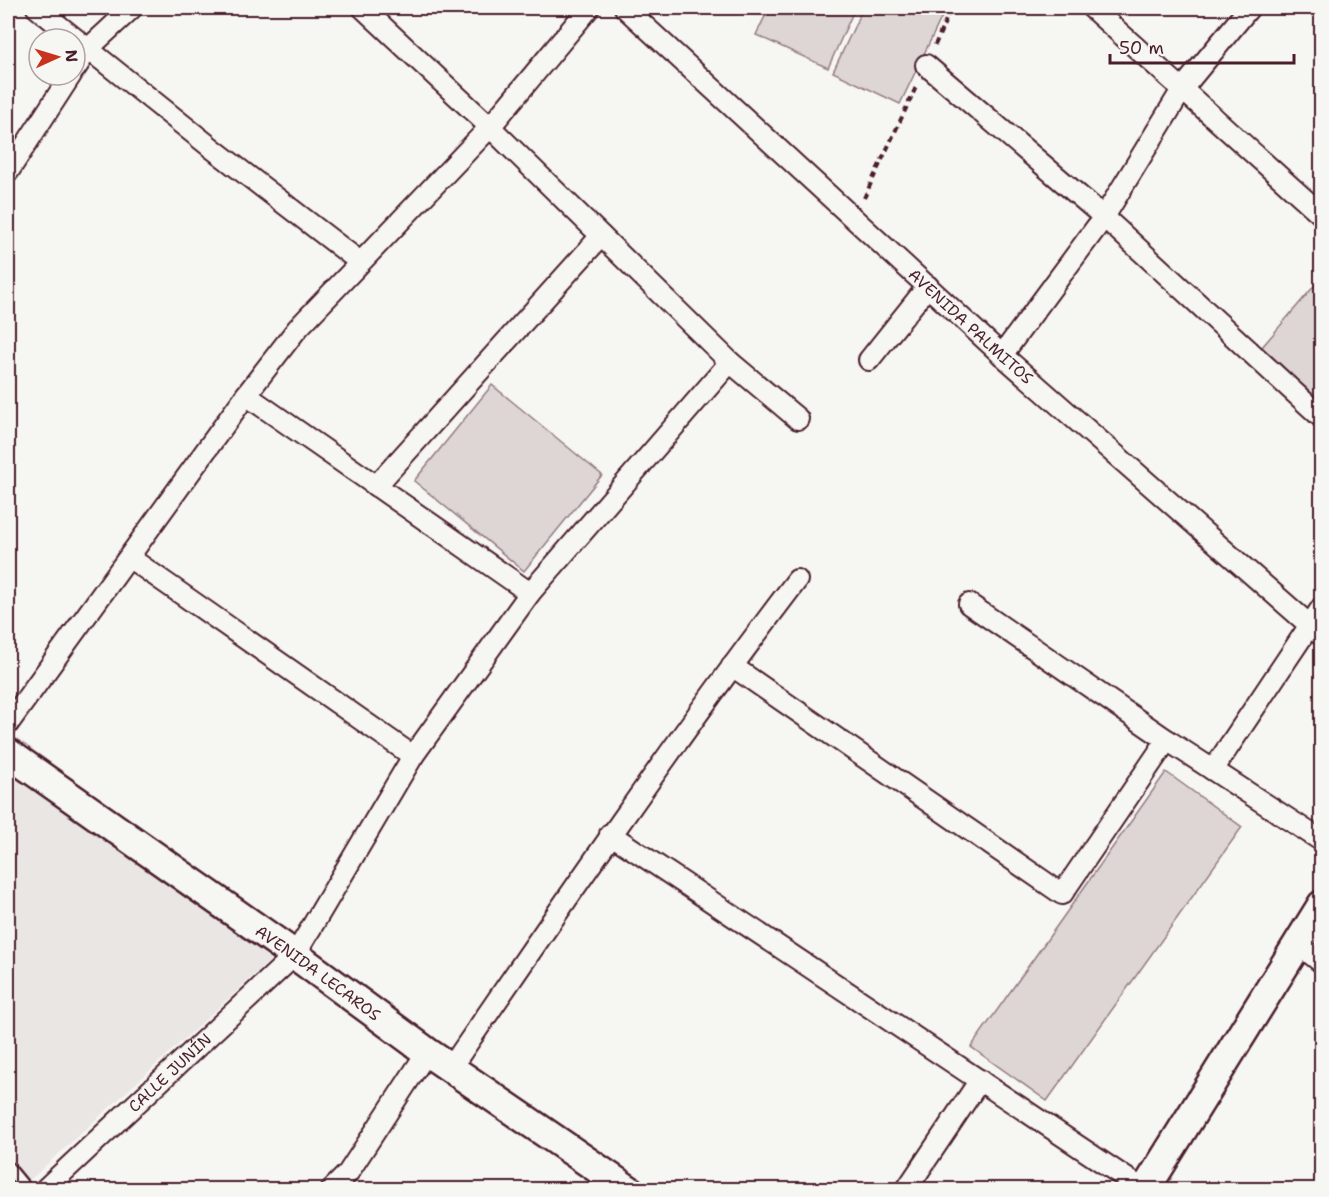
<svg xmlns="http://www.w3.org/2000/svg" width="1329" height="1197" font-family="'Shantell Sans',sans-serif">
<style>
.built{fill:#e9e6e3}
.green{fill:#ddd6d5;stroke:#947a80;stroke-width:1.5}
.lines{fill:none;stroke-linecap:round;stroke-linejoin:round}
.lane-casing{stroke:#4a1f2b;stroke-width:15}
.street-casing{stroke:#4a1f2b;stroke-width:24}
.secondary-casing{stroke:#4a1f2b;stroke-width:33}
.path{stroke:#4a1f2b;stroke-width:4;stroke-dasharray:6 4.5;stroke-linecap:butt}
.lane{stroke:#f6f6f2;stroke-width:10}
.street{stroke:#f6f6f2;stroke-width:20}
.secondary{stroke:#f6f6f2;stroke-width:28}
.labels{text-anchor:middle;stroke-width:4.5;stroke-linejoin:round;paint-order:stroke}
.street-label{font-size:16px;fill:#4a1f2b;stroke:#f6f6f2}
</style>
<rect width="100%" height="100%" fill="#f6f6f2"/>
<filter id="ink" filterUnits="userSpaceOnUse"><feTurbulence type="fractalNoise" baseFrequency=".0167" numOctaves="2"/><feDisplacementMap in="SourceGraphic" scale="12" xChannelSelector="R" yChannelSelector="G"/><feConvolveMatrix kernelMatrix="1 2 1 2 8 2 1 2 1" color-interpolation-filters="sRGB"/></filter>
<g filter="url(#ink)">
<polygon class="built" points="8,731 274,924 274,957 19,1190 8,1189"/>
<g class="green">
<polygon points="769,8 855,8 828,68 756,35"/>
<polygon points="863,8 946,8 900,104 833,72"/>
<polygon points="1321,278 1321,402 1262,347"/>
<polygon points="492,385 602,475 524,571 414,481"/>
<polygon points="1166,772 1242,827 1047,1101 971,1047"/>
</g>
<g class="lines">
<defs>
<polyline id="lane" points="8,1167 27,1190"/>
<g id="street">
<polyline points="37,8 213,149 360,262"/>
<polyline points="363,8 490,127 730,362 798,419"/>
<path id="s1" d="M625 8 1002 355 1322 636"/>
<polyline points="1092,8 1322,215"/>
<polyline points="926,65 1104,217 1322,418"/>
<polyline points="75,69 89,48 132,8"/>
<polyline points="8,172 71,75"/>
<polyline points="1002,355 1104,217 1183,88 1249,8"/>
<polyline points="869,360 928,286"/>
<polyline points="246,395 530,593"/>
<polyline points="376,486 601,236"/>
<polyline points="130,558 413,756"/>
<polyline points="969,604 1167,740 1322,841"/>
<polyline points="732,666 1062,894 1167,740"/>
<polyline points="8,724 246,395 297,329 490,127 589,8"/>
<polyline points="1213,770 1322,607"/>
<polyline points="610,834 1144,1190"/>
<polyline points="1297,943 1322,963"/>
<path d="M450 1069C563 904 676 739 797 580"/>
<path id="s2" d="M44 1190 295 955 413 756 530 593 730 362"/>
<polyline points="331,1190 348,1173 427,1052"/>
<polyline points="906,1190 980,1080"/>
</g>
<g id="secondary">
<path id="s3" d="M8 753 295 955 427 1052 629 1190"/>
<polyline points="1145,1190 1322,905"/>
</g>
</defs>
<use href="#lane" class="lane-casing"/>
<use href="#street" class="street-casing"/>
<use href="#secondary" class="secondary-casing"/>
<g class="path">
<polyline points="935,45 951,8"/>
<polyline points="864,198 917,85"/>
</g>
<use href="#lane" class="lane"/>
<use href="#street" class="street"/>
<use href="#secondary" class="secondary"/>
</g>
</g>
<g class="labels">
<g class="street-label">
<text dy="6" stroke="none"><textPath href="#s1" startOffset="470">AVENIDA PALMITOS</textPath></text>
<text dy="6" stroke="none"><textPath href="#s3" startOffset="380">AVENIDA LECAROS</textPath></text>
<text dy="6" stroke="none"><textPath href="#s2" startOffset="172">CALLE JUNÍN</textPath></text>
</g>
</g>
<rect width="1329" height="1197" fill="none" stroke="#f6f6f2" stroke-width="30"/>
<rect x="15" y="15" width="1299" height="1167" fill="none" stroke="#4a1f2b" stroke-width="2" filter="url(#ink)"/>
<g transform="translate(57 57) rotate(86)"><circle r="28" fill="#f6f6f2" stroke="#b1a0a2" stroke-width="1.5"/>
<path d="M0-4.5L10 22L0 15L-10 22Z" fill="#c8321e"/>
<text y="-9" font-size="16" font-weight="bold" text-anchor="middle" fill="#4a1f2b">N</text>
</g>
<path d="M1110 54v9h184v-9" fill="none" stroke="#4a1f2b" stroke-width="3"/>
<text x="1119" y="54" font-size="18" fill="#4a1f2b" stroke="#f6f6f2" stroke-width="4.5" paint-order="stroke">50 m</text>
</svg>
